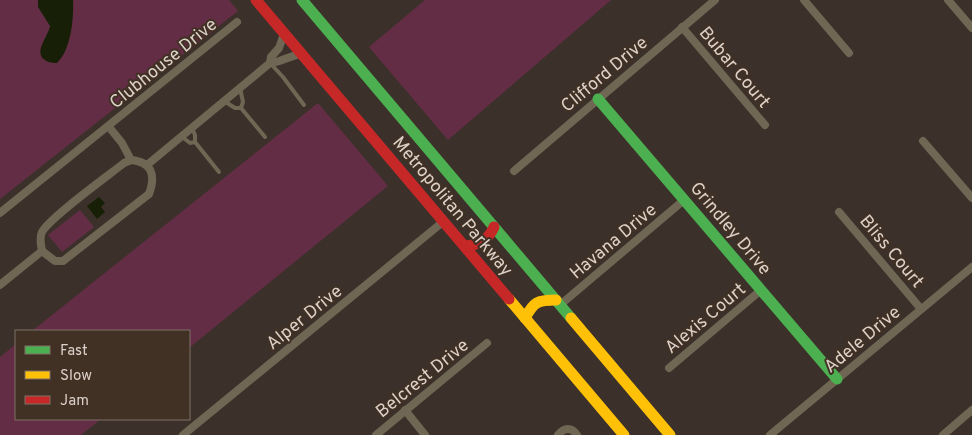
<svg xmlns="http://www.w3.org/2000/svg" width="972" height="435" font-family="Overpass,sans-serif">
<style>
.green{fill:#642d46}
.water{fill:#171f06}
.lines{fill:none;stroke-linecap:round;stroke-linejoin:round}
.lane{stroke:#6f6754;stroke-width:4}
.street{stroke:#6f6754;stroke-width:8}
.fast{stroke:#4caf50;stroke-width:11}
.slow{stroke:#ffc107;stroke-width:11}
.jam{stroke:#c62828;stroke-width:11}
.labels{text-anchor:middle;stroke-width:4;stroke-linejoin:round;paint-order:stroke}
.street-label{font-size:18px;fill:#dcd1c9;stroke:#413024}
</style>
<rect width="100%" height="100%" fill="#3b312a"/>
<g class="green">
<polygon points="0,0 229,0 238,11 0,199"/>
<polygon points="425,0 611,0 448,140 369,47"/>
<polygon points="318,103 388,186 189,348 189,331 32,331"/>
<polygon points="80,210 94,227 62,252 48,235"/>
<polygon points="16,344 16,419 101,419 81,435 0,435 0,357"/>
</g>
<g class="water">
<path d="M38 0H73C74 18 71 50 57 63 52 63 49 63 45 60 33 52 48 37 50 26L38 7Z"/>
<polygon points="99,197 105,203 101,207 105,212 97,219 87,206"/>
</g>
<g class="lines">
<g class="lane">
<polyline points="270,63 283,77 304,105"/>
<polyline points="224,101 235,108 241,108 243,102 240,88"/>
<polyline points="241,108 265,137"/>
<polyline points="181,136 190,143 195,142 195,135 192,128"/>
<polyline points="195,142 219,172"/>
</g>
<g class="street">
<polyline points="804,0 849,53"/>
<polyline points="948,0 972,28"/>
<polyline points="682,27 765,125"/>
<path d="M284 34 279 48 271 57 270 63C279 63 289 56 301 54"/>
<polyline points="109,127 122,143 131,160"/>
<polyline points="923,141 972,198"/>
<path d="M131 160C152 162 156 175 149 194L63 261H55L42 251C41 245 39 238 42 232 49 218 109 175 124 163Z"/>
<polyline points="147,165 270,63"/>
<polyline points="514,171 715,0"/>
<polyline points="839,212 921,309"/>
<polyline points="0,213 237,22"/>
<polyline points="0,285 42,251"/>
<polyline points="560,305 684,200"/>
<polyline points="669,368 761,290"/>
<polyline points="405,410 425,435"/>
<polyline points="183,435 444,221"/>
<polyline points="376,435 487,343"/>
<path d="M558 435C564 427 572 427 577 435"/>
<polyline points="770,435 972,267"/>
<polyline points="943,435 972,410"/>
</g>
<g class="fast">
<polyline points="302,0 571,318"/>
<polyline points="598,99 837,379"/>
</g>
<g class="slow">
<polyline points="509,299 624,435"/>
<path d="M525 318C534 302 537 300 556 300"/>
<polyline points="571,318 670,435"/>
</g>
<g class="jam">
<polyline points="256,0 509,299"/>
<path d="M465 246C480 245 488 240 494 227"/>
</g>
</g>
<g class="labels">
<g class="street-label">
<text transform="translate(163 63) rotate(-39)" y="6">Clubhouse Drive</text>
<text transform="translate(735 67) rotate(50)" y="6">Bubar Court</text>
<text transform="translate(604 74) rotate(-40)" y="6">Clifford Drive</text>
<text transform="translate(453 206) rotate(50)" y="6">Metropolitan Parkway</text>
<text transform="translate(731 228) rotate(50)" y="6">Grindley Drive</text>
<text transform="translate(613 241) rotate(-40)" y="6">Havana Drive</text>
<text transform="translate(892 251) rotate(50)" y="6">Bliss Court</text>
<text transform="translate(304 317) rotate(-39)" y="6">Alper Drive</text>
<text transform="translate(705 318) rotate(-40)" y="6">Alexis Court</text>
<text transform="translate(862 339) rotate(-40)" y="6">Adele Drive</text>
<text transform="translate(422 378) rotate(-39)" y="6">Belcrest Drive</text>
</g>
</g>
<rect x="15" y="330" width="175" height="90" fill="#413024" stroke="#7f7066"/>
<rect x="25" y="346" width="25" height="8" fill="#4caf50" stroke="#7f7066"/>
<text x="60" y="355" font-size="15" fill="#dcd1c9">Fast</text>
<rect x="25" y="371" width="25" height="8" fill="#ffc107" stroke="#7f7066"/>
<text x="60" y="380" font-size="15" fill="#dcd1c9">Slow</text>
<rect x="25" y="396" width="25" height="8" fill="#c62828" stroke="#7f7066"/>
<text x="60" y="405" font-size="15" fill="#dcd1c9">Jam</text>
</svg>
